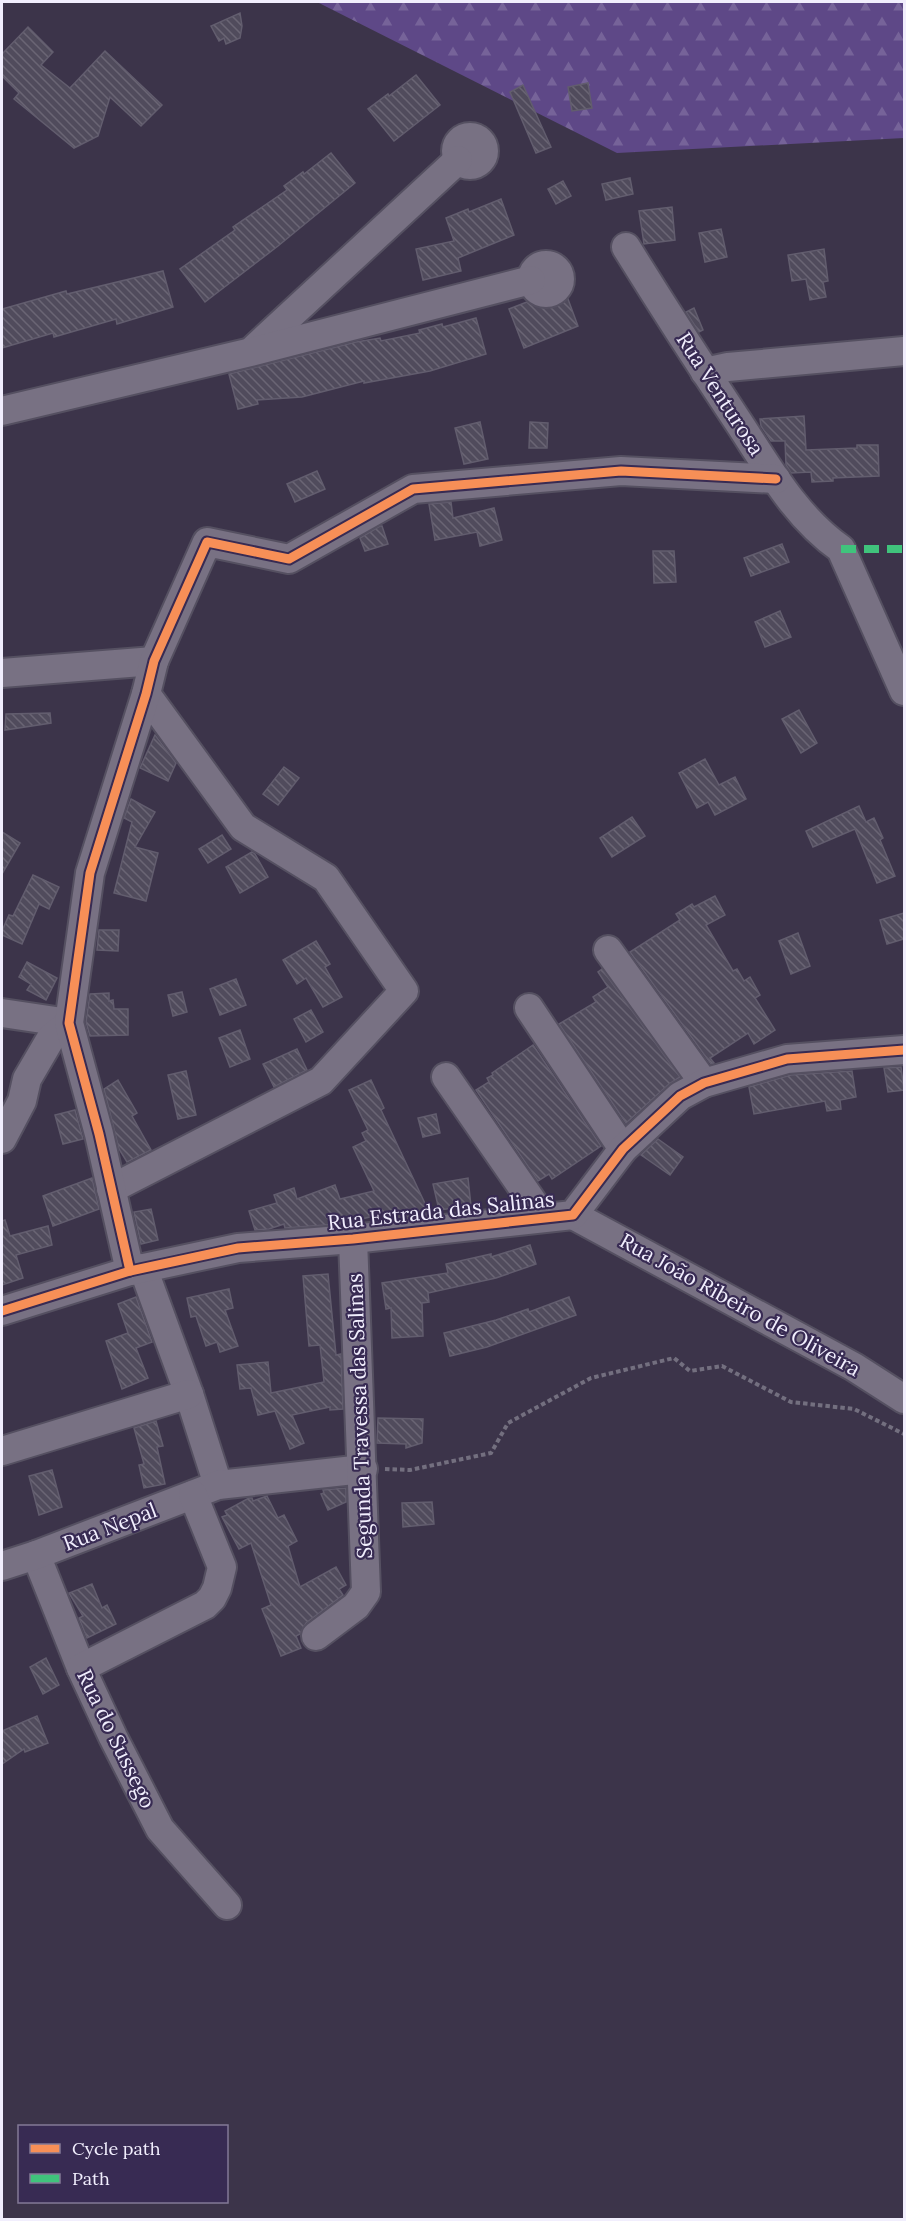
<svg xmlns="http://www.w3.org/2000/svg" width="906" height="2221" font-family="Lora,serif">
<style>
.forest{fill:url(#forest-firs)}
.building{fill:url(#building-back-hatch);stroke:#625d6e;stroke-width:1.5}
.lines{fill:none;stroke-linecap:round;stroke-linejoin:round}
.minor-casing{stroke:#555061;stroke-width:32}
.path{stroke:#736f7f;stroke-width:4;stroke-dasharray:4.5 3;stroke-linecap:butt}
.minor{stroke:#787183;stroke-width:28}
.quiet{stroke:#40c37c;stroke-width:8;stroke-dasharray:15 8;stroke-linecap:butt}
.cycleway-casing{stroke:#382b53;stroke-width:13}
.cycleway{stroke:#f78f57;stroke-width:9}
.labels{text-anchor:middle;stroke-width:4.5;stroke-linejoin:round;paint-order:stroke}
.street-label{font-size:21px;fill:#f1eefd;stroke:#382b53}
</style>
<defs>
<pattern id="forest-firs" width="22" height="20" patternUnits="userSpaceOnUse" patternTransform="scale(1.5)"><rect width="22" height="20" fill="#5e4887"/><path d="M5 1l3.5 6h-7zM16 11l3.5 6h-7z" fill="#766399"/></pattern>
<pattern id="building-back-hatch" width="6" height="6" patternUnits="userSpaceOnUse" patternTransform="scale(1.5)"><rect width="6" height="6" fill="#504b5c"/><path d="M-1 5l2 2M0 0l6 6M5-1l2 2" fill="none" stroke="#6a6574"/></pattern>
</defs>
<rect width="100%" height="100%" fill="#3c344a"/>
<polygon class="forest" points="317,2 904,2 904,138 617,153"/>
<g class="building">
<polygon points="240,13 242,26 240,38 226,44 224,38 219,41 211,26"/>
<polygon points="28,27 53,52 41,65 70,88 105,51 162,105 141,126 110,97 98,136 74,148 14,99 19,93 2,76 2,54"/>
<polygon points="416,75 440,105 394,141 368,109 388,94 389,96"/>
<polygon points="588,83 592,108 572,111 568,87"/>
<polygon points="523,85 551,147 536,153 510,92"/>
<polygon points="331,153 355,183 278,246 205,302 180,269 235,230 233,227 287,190 284,186 303,172 304,174"/>
<polygon points="630,178 633,194 606,200 602,184"/>
<polygon points="563,181 571,196 556,204 548,189"/>
<polygon points="501,199 514,235 458,258 461,271 423,280 416,249 454,241 446,218 468,209 469,212"/>
<polygon points="672,207 675,240 644,244 639,211"/>
<polygon points="721,229 727,257 705,262 699,233"/>
<polygon points="824,249 828,281 823,282 826,297 810,300 806,279 792,281 788,255"/>
<polygon points="163,271 173,307 117,324 116,319 54,337 53,333 2,348 2,309 66,291 67,294"/>
<polygon points="565,291 578,326 524,348 509,309 532,300 533,303"/>
<polygon points="694,308 703,330 699,332 686,312"/>
<polygon points="476,318 486,354 430,371 364,383 364,381 302,397 257,400 258,404 238,409 229,374 356,342 380,338 381,341 420,333 419,330 442,324 443,327"/>
<polygon points="804,416 806,450 857,448 857,445 878,445 879,476 833,478 833,481 812,482 811,472 791,473 786,465 785,441 771,441 761,426 760,419"/>
<polygon points="480,422 488,459 464,464 455,428"/>
<polygon points="530,422 548,423 547,448 529,448"/>
<polygon points="317,471 325,489 295,502 287,484"/>
<polygon points="451,502 453,518 494,508 502,540 480,546 477,532 435,540 429,504"/>
<polygon points="380,526 382,526 388,544 365,551 360,538"/>
<polygon points="782,544 789,562 751,576 744,558"/>
<polygon points="653,551 674,551 676,582 654,583"/>
<polygon points="780,611 791,637 765,647 755,622"/>
<polygon points="799,710 817,743 801,753 782,719"/>
<polygon points="50,713 51,723 5,730 6,714"/>
<polygon points="155,735 176,763 168,781 140,768"/>
<polygon points="705,759 719,785 735,777 746,799 715,815 708,802 697,808 679,773"/>
<polygon points="284,767 299,778 278,805 263,794"/>
<polygon points="131,799 155,812 135,847 158,853 146,901 114,893 132,822 124,818"/>
<polygon points="859,806 866,822 874,818 883,838 880,840 895,876 877,883 855,829 813,847 806,831"/>
<polygon points="632,817 645,836 612,857 600,838"/>
<polygon points="2,832 20,843 2,874"/>
<polygon points="222,835 231,849 208,863 199,849"/>
<polygon points="252,852 255,854 268,877 240,893 226,867"/>
<polygon points="33,875 59,887 49,909 39,904 22,944 2,935 2,931 9,915 13,916"/>
<polygon points="715,896 725,915 706,925 733,971 737,969 744,981 750,977 760,995 755,998 775,1030 754,1044 748,1033 710,1058 714,1063 711,1064 630,952 680,920 676,914 692,904 694,907"/>
<polygon points="904,913 904,939 887,944 880,920"/>
<polygon points="99,930 119,930 118,951 97,950"/>
<polygon points="798,933 810,966 791,974 779,941"/>
<polygon points="316,941 330,964 325,967 342,997 323,1007 306,978 297,984 283,960"/>
<polygon points="27,962 57,978 46,1000 27,990 31,984 19,977"/>
<polygon points="602,969 680,1077 669,1084 626,1123 559,1024 596,1002 593,997 608,987 598,972"/>
<polygon points="236,979 246,1005 220,1015 210,989"/>
<polygon points="182,992 187,1012 173,1016 168,995"/>
<polygon points="109,993 109,1001 113,1000 114,1009 128,1009 128,1035 90,1036 86,1022 90,994"/>
<polygon points="311,1010 323,1032 306,1042 294,1019"/>
<polygon points="240,1030 250,1059 230,1067 219,1038"/>
<polygon points="533,1045 601,1146 552,1179 549,1174 538,1181 476,1090 489,1082 487,1078 493,1075 492,1073"/>
<polygon points="297,1049 307,1070 274,1087 263,1064"/>
<polygon points="901,1067 904,1090 888,1092 884,1068"/>
<polygon points="186,1071 196,1115 178,1119 168,1075"/>
<polygon points="852,1071 856,1097 840,1100 841,1109 827,1111 825,1101 754,1114 749,1087 791,1075"/>
<polygon points="118,1080 137,1113 132,1116 151,1150 127,1162 119,1149 104,1089"/>
<polygon points="371,1080 384,1108 381,1110 430,1214 395,1218 393,1211 354,1221 353,1218 339,1224 285,1228 284,1224 269,1229 255,1230 249,1211 277,1203 274,1195 294,1188 297,1199 335,1185 340,1199 374,1191 353,1147 366,1141 362,1133 368,1130 349,1090"/>
<polygon points="75,1110 83,1139 63,1144 55,1115"/>
<polygon points="436,1114 440,1133 423,1137 418,1118"/>
<polygon points="658,1139 683,1157 670,1175 641,1155"/>
<polygon points="92,1178 99,1209 53,1226 43,1196"/>
<polygon points="468,1178 471,1206 439,1210 433,1184"/>
<polygon points="151,1209 158,1240 141,1244 134,1212"/>
<polygon points="5,1220 10,1236 48,1226 52,1245 16,1255 23,1278 2,1285 2,1221"/>
<polygon points="530,1245 536,1264 496,1278 428,1293 429,1302 422,1303 423,1336 392,1338 391,1308 386,1309 382,1283 448,1273 446,1264 491,1254 491,1257"/>
<polygon points="328,1274 336,1355 341,1354 343,1409 330,1410 330,1407 292,1415 304,1443 290,1449 275,1411 258,1415 251,1388 240,1389 237,1365 268,1362 271,1393 324,1382 320,1345 309,1346 303,1276"/>
<polygon points="229,1289 233,1308 225,1310 238,1346 220,1352 217,1342 206,1346 196,1316 191,1317 187,1298"/>
<polygon points="136,1297 152,1342 136,1348 148,1378 122,1389 106,1341 128,1333 118,1304"/>
<polygon points="569,1297 576,1315 487,1347 450,1356 444,1333 496,1320 528,1309 529,1312"/>
<polygon points="378,1418 423,1419 422,1443 406,1448 406,1444 377,1443"/>
<polygon points="156,1421 163,1446 157,1447 165,1484 144,1488 139,1465 144,1464 134,1428"/>
<polygon points="52,1470 62,1507 39,1515 29,1476"/>
<polygon points="346,1488 346,1502 328,1510 321,1494 324,1493 323,1490"/>
<polygon points="267,1496 278,1518 284,1515 297,1541 288,1546 300,1587 336,1567 346,1585 339,1589 343,1595 306,1623 300,1634 296,1636 301,1648 281,1656 262,1609 271,1605 251,1543 239,1549 222,1517 227,1515 225,1511 249,1498 252,1498 253,1501"/>
<polygon points="432,1502 434,1524 403,1527 402,1503"/>
<polygon points="92,1584 102,1608 107,1605 116,1624 87,1638 79,1618 83,1616 69,1593"/>
<polygon points="46,1658 59,1685 43,1694 30,1667"/>
<polygon points="37,1716 48,1743 25,1752 24,1749 2,1764 2,1731"/>
</g>
<g class="lines">
<defs>
<g id="minor">
<circle cx="470" cy="151" r="14"/>
<path d="M626 247C662 305 698 361 735 417 767 465 794 516 841 549L904 691"/>
<circle cx="546" cy="279" r="14"/>
<polyline points="255,348 458,160"/>
<polyline points="705,372 728,367 904,351"/>
<polyline points="2,411 251,352 531,280"/>
<polyline points="2,673 154,661"/>
<polyline points="608,950 704,1083"/>
<polyline points="529,1008 623,1149"/>
<polyline points="2,1013 69,1023"/>
<polyline points="446,1077 543,1217"/>
<polyline points="2,1139 22,1101 27,1079 51,1038 69,1023"/>
<polyline points="111,1189 321,1081 404,991 326,878 243,827 146,694"/>
<polyline points="573,1215 854,1367 904,1399"/>
<polyline points="143,1268 189,1394 218,1485"/>
<polyline points="130,1271 99,1134 69,1023 90,873 146,694 154,661 207,542 289,559 413,489 621,471 776,479"/>
<polyline points="2,1311 130,1271 238,1248 353,1239 573,1215 623,1149 680,1096 704,1083 787,1059 904,1050"/>
<polyline points="2,1451 189,1394"/>
<polyline points="36,1555 81,1668 113,1737 160,1829 227,1905"/>
<polyline points="2,1566 36,1555 218,1485 363,1469"/>
<polyline points="316,1636 356,1606 366,1592 353,1239"/>
<polyline points="81,1668 205,1605 212,1598 217,1588 222,1567 193,1495"/>
</g>
</defs>
<use href="#minor" class="minor-casing"/>
<polyline class="path" points="385,1469 410,1470 491,1453 508,1423 591,1378 674,1358 690,1371 722,1366 791,1402 854,1409 904,1434"/>
<use href="#minor" class="minor"/>
<polyline class="quiet" points="841,549 904,549"/>
<defs>
<g id="cycleway">
<polyline points="130,1271 99,1134 69,1023 90,873 146,694 154,661 207,542 289,559 413,489 621,471 776,479"/>
<polyline points="2,1311 130,1271 238,1248 353,1239 573,1215 623,1149 680,1096 704,1083 787,1059 904,1050"/>
</g>
</defs>
<use href="#cycleway" class="cycleway-casing"/>
<use href="#cycleway" class="cycleway"/>
</g>
<g class="labels">
<g class="street-label">
<text transform="translate(720 394) rotate(57)" y="7">Rua Venturosa</text>
<text transform="translate(441 1211) rotate(-6)" y="7">Rua Estrada das Salinas</text>
<text transform="translate(740 1305) rotate(29)" y="7">Rua João Ribeiro de Oliveira</text>
<text transform="translate(360 1416) rotate(-92)" y="7">Segunda Travessa das Salinas</text>
<text transform="translate(110 1527) rotate(-21)" y="7">Rua Nepal</text>
<text transform="translate(116 1739) rotate(64)" y="7">Rua do Sussego</text>
</g>
</g>
<rect width="906" height="2221" fill="none" stroke="#f1eefd" stroke-width="6"/>
<rect x="18" y="2125" width="210" height="78" fill="#382b53" stroke="#827997" stroke-width="1.5"/>
<rect x="30" y="2144" width="30" height="9" fill="#f78f57" stroke="#827997" stroke-width="1.5"/>
<text x="72" y="2155" font-size="18" fill="#f1eefd">Cycle path</text>
<rect x="30" y="2174" width="30" height="9" fill="#40c37c" stroke="#827997" stroke-width="1.5"/>
<text x="72" y="2185" font-size="18" fill="#f1eefd">Path</text>
</svg>
